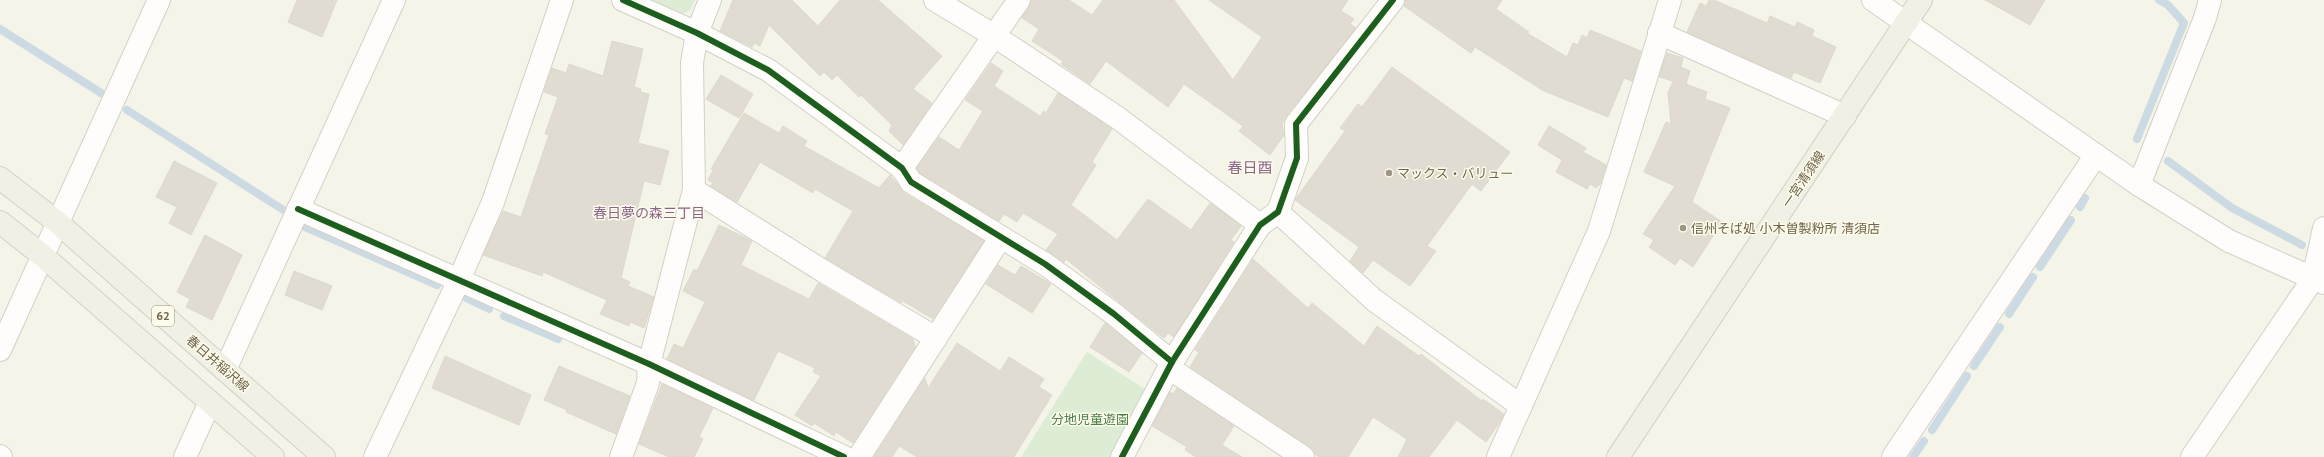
<svg xmlns="http://www.w3.org/2000/svg" width="2324" height="457" font-family="'PT Sans','Noto Sans JP',sans-serif">
<style>
.green{fill:#dcecd5}
.lines{fill:none;stroke-linecap:round;stroke-linejoin:round}
.stream{stroke:#ccdbe3;stroke-width:8}
.building{fill:#e0dcd1;stroke:#ddd9cc}
.minor-casing{stroke:#d3d0c6;stroke-width:24}
.major-casing{stroke:#d3d0c6;stroke-width:24}
.minor{stroke:#fefdfc;stroke-width:22}
.major{stroke:#f1f0e5;stroke-width:22}
.cycleway-casing{stroke:#fdfbea;stroke-width:8}
.cycleway{stroke:#1b5e20;stroke-width:6}
.poi-dot{fill:#9e9684;stroke:#fdfbea;stroke-width:1.5}
.labels{text-anchor:middle;stroke-width:3;stroke-linejoin:round;paint-order:stroke}
.shield{fill:#fdfbea;stroke:#9a917c;stroke-width:1}
.shield-label{font-size:12px;font-weight:bold;fill:#6f644d}
.poi-label{font-size:13px;fill:#6f644d;stroke:#fdfbea;text-anchor:start}
.street-label{font-size:13px;fill:#6f644d;stroke:#fdfbea}
.park-label{font-size:13px;fill:#4c7f4d;stroke:#fdfbea}
.neighbourhood-label{font-size:14px;fill:#8b658c;stroke:#fdfbea}
.quarter-label{font-size:15px;fill:#8b658c;stroke:#fdfbea}
</style>
<rect width="100%" height="100%" fill="#f5f4e9"/>
<g class="green">
<polygon points="646,0 695,0 690,11 679,15"/>
<polygon points="1087,352 1148,391 1112,457 1021,457"/>
</g>
<g class="lines">
<g class="stream">
<polyline points="0,29 101,93"/>
<polyline points="127,110 285,211"/>
<polyline points="2137,139 2184,23 2168,5 2159,0"/>
<polyline points="2168,161 2232,208 2302,245"/>
<polyline points="2080,207 2085,198"/>
<polyline points="305,227 437,285"/>
<polyline points="2040,267 2071,220"/>
<polyline points="466,298 489,309"/>
<polyline points="2009,314 2033,277"/>
<polyline points="504,316 558,339"/>
<polyline points="1974,366 2000,327"/>
<polyline points="1932,430 1967,376"/>
<polyline points="1913,457 1924,441"/>
</g>
</g>
<g class="building">
<polygon points="297,0 337,0 322,37 288,22"/>
<polygon points="733,0 792,0 818,26 840,0 878,0 942,56 913,89 932,103 903,145 889,131 892,125 861,95 859,97 837,75 832,80 824,72 820,76 769,25 760,46 754,43 752,47 720,31"/>
<polygon points="1031,0 1069,0 1092,15 1103,0 1174,0 1233,80 1262,37 1209,0 1348,0 1341,11 1354,19 1350,24 1356,28 1286,116 1282,124 1284,135 1270,155 1239,131 1243,126 1184,84 1168,107 1106,61 1090,84 1061,64 1063,61 1032,41 1039,29 1022,18"/>
<polygon points="1405,0 1502,0 1496,9 1529,32 1527,33 1567,57 1573,43 1578,45 1582,35 1587,38 1590,30 1641,51 1632,81 1624,78 1608,117 1542,90 1475,47 1471,53 1404,6"/>
<polygon points="1709,0 1714,0 1767,23 1770,16 1795,27 1797,22 1814,30 1812,36 1836,47 1820,83 1794,72 1791,78 1687,32 1700,3 1706,6"/>
<polygon points="1985,0 2045,0 2030,25"/>
<polygon points="612,41 643,49 634,87 641,89 640,92 649,94 638,143 669,151 660,185 644,181 621,278 630,282 628,286 654,297 644,328 630,322 629,326 600,314 607,300 543,272 542,276 483,255 503,211 521,217 549,135 545,134 558,97 544,92 552,68 566,73 569,64 603,76"/>
<polygon points="1667,53 1683,58 1681,67 1690,71 1686,84 1707,92 1705,99 1730,108 1692,202 1722,222 1693,267 1680,258 1675,265 1649,247 1654,240 1643,234 1675,186 1644,172 1666,122 1671,124 1668,93 1673,81 1659,77"/>
<polygon points="991,63 1003,71 994,86 1040,116 1044,111 1046,113 1058,93 1112,129 1092,162 1096,165 1071,205 1117,240 1148,199 1191,230 1210,203 1241,226 1231,240 1234,242 1174,337 1168,333 1164,338 1156,332 1066,259 1064,262 1046,250 1058,234 1023,213 1017,222 1004,214 999,221 920,173 917,168 939,137 959,150 983,111 965,100"/>
<polygon points="1392,67 1510,152 1481,191 1472,184 1427,246 1436,251 1410,286 1373,260 1363,273 1350,261 1359,247 1295,200 1345,131 1340,128 1358,104 1362,107"/>
<polygon points="721,75 753,94 739,118 706,99"/>
<polygon points="744,113 779,133 783,126 807,141 804,146 879,188 890,175 904,193 984,241 933,319 901,300 902,303 825,258 853,211 815,189 813,193 760,162 737,202 711,186 713,183 708,180 713,170 711,169"/>
<polygon points="1549,126 1586,148 1583,152 1606,165 1600,184 1596,188 1590,184 1587,189 1556,172 1562,160 1538,145"/>
<polygon points="174,161 217,183 191,235 169,223 177,207 156,197"/>
<polygon points="719,225 752,241 741,265 809,299 818,283 913,339 915,347 853,443 836,432 834,436 814,423 812,426 795,415 821,376 813,372 815,368 778,351 754,400 667,359 674,344 683,348 705,302 683,291 694,269 697,271"/>
<polygon points="205,235 242,255 212,320 186,307 190,299 177,292"/>
<polygon points="1253,259 1308,308 1312,303 1364,346 1377,326 1419,356 1421,354 1482,401 1483,399 1504,414 1498,425 1486,442 1457,420 1429,457 1398,457 1407,439 1373,417 1348,457 1319,457 1315,454 1310,447 1190,367 1199,352 1195,350"/>
<polygon points="998,265 1015,275 1021,266 1051,284 1032,313 986,284"/>
<polygon points="294,271 332,286 322,310 285,295"/>
<polygon points="1105,323 1142,353 1129,372 1090,347"/>
<polygon points="957,343 1000,371 1009,357 1044,379 1039,387 1052,395 1014,457 917,457 899,446 892,457 874,457 925,378 928,388"/>
<polygon points="445,356 531,395 519,425 432,388"/>
<polygon points="559,366 630,396 616,434 566,412 567,410 544,400"/>
<polygon points="662,384 713,408 699,437 703,439 694,457 669,457 639,444"/>
<polygon points="1177,388 1234,426 1222,445 1242,457 1196,457 1185,450 1187,447 1152,426 1170,392 1173,394"/>
</g>
<g class="lines">
<defs>
<g id="minor">
<polyline points="623,0 697,33 768,70 902,168 911,182 1045,264 1114,314 1172,362"/>
<polyline points="935,0 993,35 1118,118 1260,225"/>
<polyline points="1873,0 2139,185 2229,241 2324,283"/>
<polyline points="1659,33 1845,116"/>
<polyline points="902,168 1019,0"/>
<polyline points="2139,185 2205,18 2210,0"/>
<polyline points="694,190 823,271 936,338"/>
<polyline points="298,209 649,364 844,457"/>
<polyline points="1278,212 1374,300 1521,406"/>
<polyline points="0,350 159,0"/>
<polyline points="1169,368 1303,457"/>
<polyline points="225,370 394,0"/>
<polyline points="0,456 1,457"/>
<polyline points="185,457 210,402"/>
<polyline points="375,457 459,280 493,202 562,0"/>
<polyline points="621,457 648,383 649,364 694,190 692,63 697,33 710,0"/>
<polyline points="859,457 1001,237"/>
<polyline points="1122,457 1172,362 1260,225 1278,212 1297,158 1296,124 1393,0"/>
<polyline points="1498,457 1599,231 1670,0"/>
<polyline points="1893,457 2096,155"/>
<polyline points="2192,457 2313,279 2324,228"/>
</g>
<g id="major">
<polyline points="0,178 57,222 324,457"/>
<polyline points="0,222 43,256 273,457"/>
<polyline points="1618,457 1921,0"/>
</g>
</defs>
<use href="#minor" class="minor-casing"/>
<use href="#major" class="major-casing"/>
<use href="#minor" class="minor"/>
<use href="#major" class="major"/>
<defs>
<g id="cycleway">
<polyline points="623,0 697,33 768,70 902,168 911,182 1045,264 1114,314 1172,362"/>
<polyline points="298,209 649,364 844,457"/>
<polyline points="1122,457 1172,362 1260,225 1278,212 1297,158 1296,124 1393,0"/>
</g>
</defs>
<use href="#cycleway" class="cycleway-casing"/>
<use href="#cycleway" class="cycleway"/>
</g>
<g class="poi-dot">
<circle cx="1389" cy="173" r="4"/>
<circle cx="1683" cy="228" r="4"/>
</g>
<g class="labels">
<rect class="shield" x="152" y="306" width="22" height="20" rx="3"/>
<g class="shield-label">
<text x="163" y="320">62</text>
</g>
<g class="poi-label">
<text x="1397" y="178">マックス・バリュー</text>
<text x="1691" y="233">信州そば処 小木曽製粉所 清須店</text>
</g>
<g class="street-label">
<text transform="translate(1803 179) rotate(-56)" y="5">一宮清須線</text>
<text transform="translate(218 363) rotate(41)" y="5">春日井稲沢線</text>
</g>
<g class="park-label">
<text x="1090" y="424">分地児童遊園</text>
</g>
<g class="neighbourhood-label">
<text x="649" y="218">春日夢の森三丁目</text>
</g>
<g class="quarter-label">
<text x="1250" y="173">春日酉</text>
</g>
</g>
</svg>
